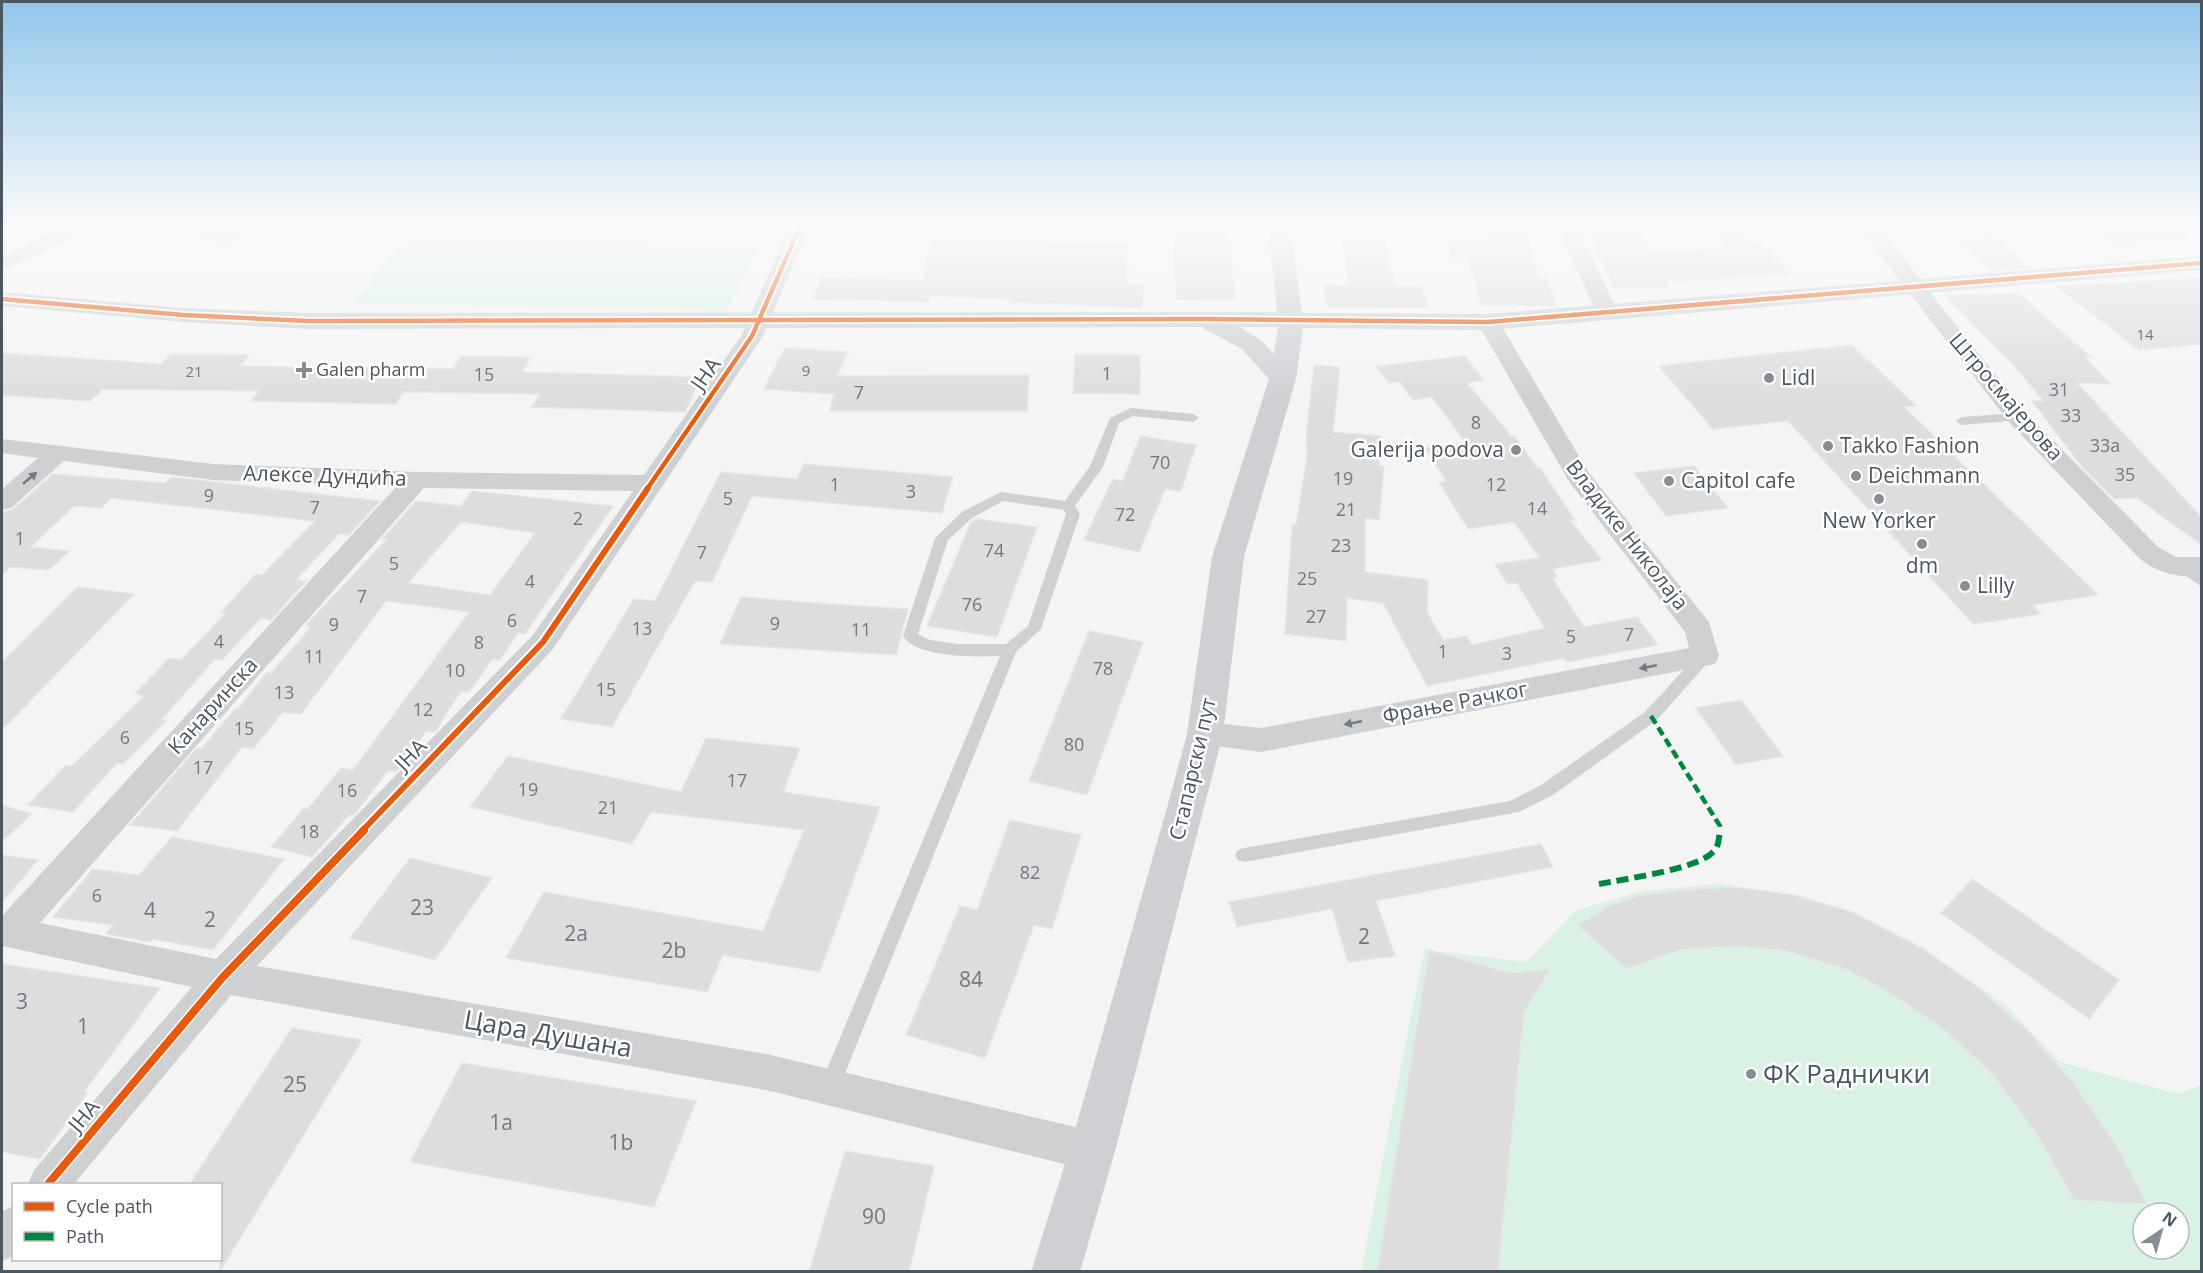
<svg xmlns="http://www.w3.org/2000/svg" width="2203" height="1273" font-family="'Open Sans',sans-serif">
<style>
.green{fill:#d9f2e3;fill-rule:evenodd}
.building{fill:#ddddde;stroke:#e5e6e7;stroke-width:1.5;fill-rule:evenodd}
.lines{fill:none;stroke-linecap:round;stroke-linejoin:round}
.lane{fill:#ced0d2;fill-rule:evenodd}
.street{fill:#ced0d2;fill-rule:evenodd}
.secondary{fill:#ced0d4;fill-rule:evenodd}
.quiet-far1{stroke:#00873e;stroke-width:4.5;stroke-dasharray:9 4.5;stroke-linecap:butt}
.quiet{stroke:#00873e;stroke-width:6;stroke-dasharray:12 6;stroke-linecap:butt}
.cycleway-far2-casing{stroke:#fff;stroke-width:8}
.cycleway-far1-casing{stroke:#fff;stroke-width:10}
.cycleway-casing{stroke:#fff;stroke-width:11}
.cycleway-far2{stroke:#e8590c;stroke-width:4.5}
.cycleway-far1{stroke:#e8590c;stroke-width:6}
.cycleway{stroke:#e8590c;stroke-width:8}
.oneway{fill:#727b83}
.poi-dot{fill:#868d94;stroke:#fff;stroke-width:2}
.labels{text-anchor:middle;stroke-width:5;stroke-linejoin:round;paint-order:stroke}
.far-number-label{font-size:15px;fill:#707881}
.far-poi-label{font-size:18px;fill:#4a5661;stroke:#fff;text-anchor:start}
.number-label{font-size:18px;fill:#707881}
.street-label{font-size:21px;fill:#4a5661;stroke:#fff}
.poi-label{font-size:21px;fill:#4a5661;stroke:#fff;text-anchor:start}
.near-number-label{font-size:21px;fill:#707881}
.near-street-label{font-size:26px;fill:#4a5661;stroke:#fff}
.near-poi-label{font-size:26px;fill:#4a5661;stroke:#fff;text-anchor:start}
</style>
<rect width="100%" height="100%" fill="#f4f4f4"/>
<g class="green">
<polygon points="410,235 759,246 727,311 353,303"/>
<path d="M1719 884 1802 896 1866 919 1935 956 2006 1006 2060 1062 2178 1094 2201 1085V1271L1361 1272 1424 950 1526 962 1575 911 1642 891ZM2143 1213H2179V1249H2143Z"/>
</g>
<g class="building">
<polygon points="175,224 263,224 226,245 174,230"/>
<polygon points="1174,224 1227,224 1235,300 1176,299"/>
<polygon points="1487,224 1524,224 1538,278 1547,279 1556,306 1481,305 1469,258 1450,257 1447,235 1490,238"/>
<polygon points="1585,224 1637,224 1649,253 1728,248 1710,226 1734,225 1750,244 1760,243 1790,274 1666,282 1669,287 1613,288"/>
<polygon points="2088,224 2189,224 2189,240 2114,244"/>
<polygon points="1990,234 2030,268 1992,271 1952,236"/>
<polygon points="1048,236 1048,244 1128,245 1127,284 1144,285 1142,308 1010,302 1010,299 930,296 928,302 813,299 821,278 923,280 933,237"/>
<polygon points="1342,237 1384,238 1394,286 1421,286 1428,308 1328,307 1323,285 1349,286"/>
<polygon points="2202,278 2202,344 2139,350 2056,286"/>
<polygon points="2020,294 2092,358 2086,358 2110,384 2077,383 2202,518 2202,545 2137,498 2114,499 2083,468 2032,401 2044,401 2010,361 1944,295"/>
<polygon points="1852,345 1916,406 1904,407 2098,595 2032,605 2041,614 1973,624 1788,421 1713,429 1659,366"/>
<polygon points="785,348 848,352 837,376 1029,375 1027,411 830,411 834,394 764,389"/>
<polygon points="2,353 161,364 170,354 249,355 240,366 453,369 461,356 531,357 522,372 701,377 685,412 532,407 540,394 403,392 396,404 251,401 259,391 103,389 90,401 2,395"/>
<polygon points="1075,354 1140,355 1140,394 1073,393"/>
<polygon points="1465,356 1484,380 1467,383 1511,436 1514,436 1538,469 1540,468 1575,520 1570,520 1602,560 1553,569 1557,577 1552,578 1584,627 1637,617 1658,645 1567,662 1564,658 1427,686 1383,603 1347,598 1346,641 1285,634 1292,525 1296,525 1308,449 1306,449 1307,429 1314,365 1340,367 1333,432 1380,436 1379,465 1384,466 1379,520 1365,518 1365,572 1428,580 1427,612 1443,640 1467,636 1472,645 1545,628 1517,583 1507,584 1495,564 1540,558 1514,522 1468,529 1439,482 1446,481 1425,448 1466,443 1432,397 1413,400 1400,382 1389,383 1376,366"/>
<polygon points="1140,436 1196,445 1181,491 1165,489 1139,552 1084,540 1113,479 1123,481"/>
<polygon points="804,464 953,477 942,513 752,496 712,582 695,581 612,727 561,719 634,599 655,601 721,472 797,479"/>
<polygon points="1694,466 1728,508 1666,516 1634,473"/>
<polygon points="53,474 165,483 171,477 380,501 349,535 339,534 296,580 306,581 271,620 261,618 222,660 215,659 161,720 166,721 123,764 117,763 73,812 28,805 66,765 72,766 144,696 135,694 169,658 181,660 226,613 221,612 256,574 262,575 315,521 111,498 101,508 74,506 31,547 69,551 49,570 10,567 2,575 2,512 12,510"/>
<path d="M472 491 613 506 525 634 518 633 500 660 492 659 469 692 461 691 435 732 426 731 404 764 396 772 388 771 354 815H349L312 857 271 847 304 808 308 809 341 768 353 770 469 612 386 601 301 714 283 712 253 749 242 747 177 831 130 825 197 748 201 749 235 709H238L267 672 271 673 305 634 310 626 306 625 387 539H382L416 501 461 506ZM461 522 535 533 490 595 408 583Z"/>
<polygon points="976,519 1037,527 997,637 927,626 971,522"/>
<polygon points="78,587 134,594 2,730 2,662"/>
<polygon points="741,597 829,604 908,609 896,655 720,644"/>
<polygon points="1089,631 1143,642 1087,795 1029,781"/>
<polygon points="1741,700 1783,756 1736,765 1696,708"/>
<polygon points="706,738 800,748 783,792 880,807 820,972 723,955 707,992 506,958 544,892 763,931 804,830 651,812 632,844 470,807 508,756 681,792"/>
<polygon points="2,805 31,814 2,842"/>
<polygon points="1010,820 1081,835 1052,929 1034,925 985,1058 906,1035 960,906 977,910"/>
<polygon points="172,837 284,859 213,950 153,939 150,942 106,934 113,925 53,917 93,869 139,875"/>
<polygon points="1541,844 1553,867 1376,901 1395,956 1348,962 1332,909 1237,927 1229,902"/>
<polygon points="2,855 38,860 2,902"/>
<polygon points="410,858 492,878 435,960 350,938"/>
<polygon points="1972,879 2119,980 2089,1019 1941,913"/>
<polygon points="1733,887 1793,895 1852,912 1922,948 1975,985 2028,1031 2074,1084 2117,1146 2147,1204 2074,1200 2039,1138 1994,1076 1947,1032 1900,999 1848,970 1787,951 1735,946 1679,950 1627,969 1577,925 1611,905 1638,896 1682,890"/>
<polygon points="1429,950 1510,973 1550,969 1524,1012 1498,1272 1377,1272"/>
<polygon points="2,964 160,988 84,1092 88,1092 40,1159 2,1152"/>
<polygon points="292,1028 362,1040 220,1271 220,1185 189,1185"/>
<polygon points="462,1063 696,1101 654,1207 410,1162"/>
<polygon points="845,1151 934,1166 909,1272 809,1272"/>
</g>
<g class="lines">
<g class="lane">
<path d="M1131 408 1193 414 1199 418 1193 422 1133 416 1119 423 1103 467 1075 506 1080 514 1041 629 1016 652 837 1093 830 1096 823 1093 820 1086 1000 656C976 657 916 658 903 636L935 538 962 512 1001 492 1065 501 1090 466 1110 418ZM1003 501 1064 510 1066 514 1028 626 1006 644H958L930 640 918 634 948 540 972 518Z"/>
<polygon points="2017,413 2023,417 2021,420 1962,425 1956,421 1962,417"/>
<polygon points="2184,563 2202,574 2202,587 2179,571 2177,568"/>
<polygon points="1705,650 1710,652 1713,656 1710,660 1657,720 1553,795 1519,812 1244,862 1238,860 1235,855 1238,850 1244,848 1510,801 1541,785 1645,712 1700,652"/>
</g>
<g class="street">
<polygon points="69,224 94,224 91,228 2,271 2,257"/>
<polygon points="556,224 576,224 567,236 553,236 550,232"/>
<path d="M791 224H811L763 336 553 649 257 966 766 1054 1092 1131 1106 1137 1112 1151 1106 1165 1092 1171 766 1090 231 995 74 1184H28L34 1170 192 987 2 946V916L396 487 213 480 64 461 11 508 2 510V489L38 458 2 453V439L213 464 417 472 644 475 741 336ZM424 488 633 491 533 635 216 959 40 923Z"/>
<polygon points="1556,224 1576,224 1618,312 1615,317 1599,317 1596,312"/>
<path d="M1856 224H1876L2025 412 2158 547 2176 557H2202V575C2179 579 2158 573 2140 559L2009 422Z"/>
<polygon points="1488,315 1496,317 1499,322 1589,473 1709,622 1719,656 1715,664 1261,752 1194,743 1190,734 1194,725 1205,722 1261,728 1689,648 1685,632 1570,483 1477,322 1480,317"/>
<polygon points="14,1206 14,1256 2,1261 2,1211"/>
</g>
<path class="secondary" d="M1268 224H1290L1302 313 1488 314 2202 256V270L1488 330 1303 328 1296 379 1244 557 1223 734 1115 1151 1080 1272H1031L1069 1151 1170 797 1187 734 1212 557 1269 379 1242 349 1201 327 309 329 183 322 2 306V292L183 308 309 313 1277 312ZM1239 327H1278L1274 354 1260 339Z"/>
<polyline class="quiet-far1" points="1651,716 1720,826 1720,831"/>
<path class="quiet" d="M1599 884C1624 879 1698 869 1713 852 1719 847 1719 837 1720 830"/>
<defs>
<g id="cycleway-far2">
<polyline points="2,299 183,315 309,321 1206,319 1488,322 2202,263"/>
<polyline points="647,489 752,336 801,224"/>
</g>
<polyline id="cycleway-far1" points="362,831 543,642 648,488"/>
<polyline id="cycleway" points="48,1184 223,977 364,830"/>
</defs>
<use href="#cycleway-far2" class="cycleway-far2-casing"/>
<use href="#cycleway-far1" class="cycleway-far1-casing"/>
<use href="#cycleway" class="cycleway-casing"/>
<use href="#cycleway-far2" class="cycleway-far2"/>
<use href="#cycleway-far1" class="cycleway-far1"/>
<use href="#cycleway" class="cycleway"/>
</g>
<defs><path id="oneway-solid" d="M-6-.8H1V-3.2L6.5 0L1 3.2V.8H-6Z" transform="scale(1.5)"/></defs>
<g class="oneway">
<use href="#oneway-solid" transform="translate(30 478) rotate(-40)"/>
<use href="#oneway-solid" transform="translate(1648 667) rotate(169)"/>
<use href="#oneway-solid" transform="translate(1353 723) rotate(169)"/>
</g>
<linearGradient id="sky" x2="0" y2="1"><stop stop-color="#91c6eb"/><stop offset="0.56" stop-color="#fafafa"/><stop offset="1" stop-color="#fafafa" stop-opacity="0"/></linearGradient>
<rect width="2203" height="402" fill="url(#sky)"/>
<g class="poi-dot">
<path d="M301 361h6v6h6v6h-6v6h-6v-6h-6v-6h6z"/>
<circle cx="1769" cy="378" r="6"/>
<circle cx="1828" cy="446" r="6"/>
<circle cx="1516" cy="450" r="6"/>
<circle cx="1856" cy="476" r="6"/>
<circle cx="1669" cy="481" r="6"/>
<circle cx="1879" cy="499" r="6"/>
<circle cx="1922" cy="544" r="6"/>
<circle cx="1965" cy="586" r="6"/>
<circle cx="1751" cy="1074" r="6"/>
</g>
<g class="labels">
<g class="far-number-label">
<text x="2145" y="340">14</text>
<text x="806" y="376">9</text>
<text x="194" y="377">21</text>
</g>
<g class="far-poi-label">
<text x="316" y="376">Galen pharm</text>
</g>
<g class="number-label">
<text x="1107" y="380">1</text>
<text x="484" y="381">15</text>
<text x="2059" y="396">31</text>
<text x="859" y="399">7</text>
<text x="2071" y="422">33</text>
<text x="1476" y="429">8</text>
<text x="2105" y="452">33a</text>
<text x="1160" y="469">70</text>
<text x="2125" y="481">35</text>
<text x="1343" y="485">19</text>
<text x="835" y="491">1</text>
<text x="1496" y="491">12</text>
<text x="911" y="498">3</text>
<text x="209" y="502">9</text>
<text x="728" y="505">5</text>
<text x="315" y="514">7</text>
<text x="1537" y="515">14</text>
<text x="1346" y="516">21</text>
<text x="1125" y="521">72</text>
<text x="578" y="525">2</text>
<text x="20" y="545">1</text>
<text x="1341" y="552">23</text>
<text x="994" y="557">74</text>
<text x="702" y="559">7</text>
<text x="394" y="570">5</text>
<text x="1307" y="585">25</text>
<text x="530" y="588">4</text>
<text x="362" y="603">7</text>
<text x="972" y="611">76</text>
<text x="1316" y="623">27</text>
<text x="512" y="627">6</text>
<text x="775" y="630">9</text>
<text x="334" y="631">9</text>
<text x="642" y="635">13</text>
<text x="861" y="636">11</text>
<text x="1629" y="641">7</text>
<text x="1571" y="643">5</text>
<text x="219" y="648">4</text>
<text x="479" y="649">8</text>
<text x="1443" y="658">1</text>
<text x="1507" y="660">3</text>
<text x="314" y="663">11</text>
<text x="1103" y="675">78</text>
<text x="455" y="677">10</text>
<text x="606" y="696">15</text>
<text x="284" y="699">13</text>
<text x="423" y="716">12</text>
<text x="244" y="735">15</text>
<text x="125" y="744">6</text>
<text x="1074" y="751">80</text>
<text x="203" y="774">17</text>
<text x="737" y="787">17</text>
<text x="528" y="796">19</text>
<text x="347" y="797">16</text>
<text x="608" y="814">21</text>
<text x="309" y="838">18</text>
<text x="1030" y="879">82</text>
<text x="97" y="902">6</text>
</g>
<g class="street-label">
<text transform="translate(706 374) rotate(-55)" y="7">ЈНА</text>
<text transform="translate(2006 397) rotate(49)" y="7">Штросмајерова</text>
<text transform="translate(325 476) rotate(2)" y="7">Алексе Дундића</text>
<text transform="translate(1627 535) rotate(52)" y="7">Владике Николаја</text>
<text transform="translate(1455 703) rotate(-11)" y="7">Фрање Рачког</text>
<text transform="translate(213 706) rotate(-48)" y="7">Канаринска</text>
<text transform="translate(411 755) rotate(-46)" y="7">ЈНА</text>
<text transform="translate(1193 769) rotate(-77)" y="7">Стапарски пут</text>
<text transform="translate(84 1116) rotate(-50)" y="7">ЈНА</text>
</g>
<g class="poi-label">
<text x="1781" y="385">Lidl</text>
<text x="1840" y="453">Takko Fashion</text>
<text x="1504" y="457" text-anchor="end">Galerija podova</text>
<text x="1868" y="483">Deichmann</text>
<text x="1681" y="488">Capitol cafe</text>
<text x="1879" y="528" text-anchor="middle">New Yorker</text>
<text x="1922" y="573" text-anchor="middle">dm</text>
<text x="1977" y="593">Lilly</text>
</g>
<g class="near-number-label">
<text x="422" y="915">23</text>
<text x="150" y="918">4</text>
<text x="210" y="927">2</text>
<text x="576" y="941">2a</text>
<text x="1364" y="944">2</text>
<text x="674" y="958">2b</text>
<text x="971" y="987">84</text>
<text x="22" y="1009">3</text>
<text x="83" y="1034">1</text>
<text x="295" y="1092">25</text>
<text x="501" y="1130">1a</text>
<text x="621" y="1150">1b</text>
<text x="874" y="1224">90</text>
</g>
<g class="near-street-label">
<text transform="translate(548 1034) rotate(10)" y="9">Цара Душана</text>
</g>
<g class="near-poi-label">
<text x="1763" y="1083">ФК Раднички</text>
</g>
</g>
<rect width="2203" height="1273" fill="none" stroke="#4a5661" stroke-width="6"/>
<rect x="12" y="1183" width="210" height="78" fill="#ffffff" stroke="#b7bbc0" stroke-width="1.5"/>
<rect x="24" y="1202" width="30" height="9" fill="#e8590c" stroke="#b7bbc0" stroke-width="1.5"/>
<text x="66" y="1213" font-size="18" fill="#4a5661">Cycle path</text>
<rect x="24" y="1232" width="30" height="9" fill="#00873e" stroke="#b7bbc0" stroke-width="1.5"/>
<text x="66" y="1243" font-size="18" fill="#4a5661">Path</text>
<g transform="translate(2161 1231) rotate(36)"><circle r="28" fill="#ffffff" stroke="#b7bbc0" stroke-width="1.5"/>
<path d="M0-4.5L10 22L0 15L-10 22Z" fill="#868d94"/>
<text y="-9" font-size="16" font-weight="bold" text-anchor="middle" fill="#4a5661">N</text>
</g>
</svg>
